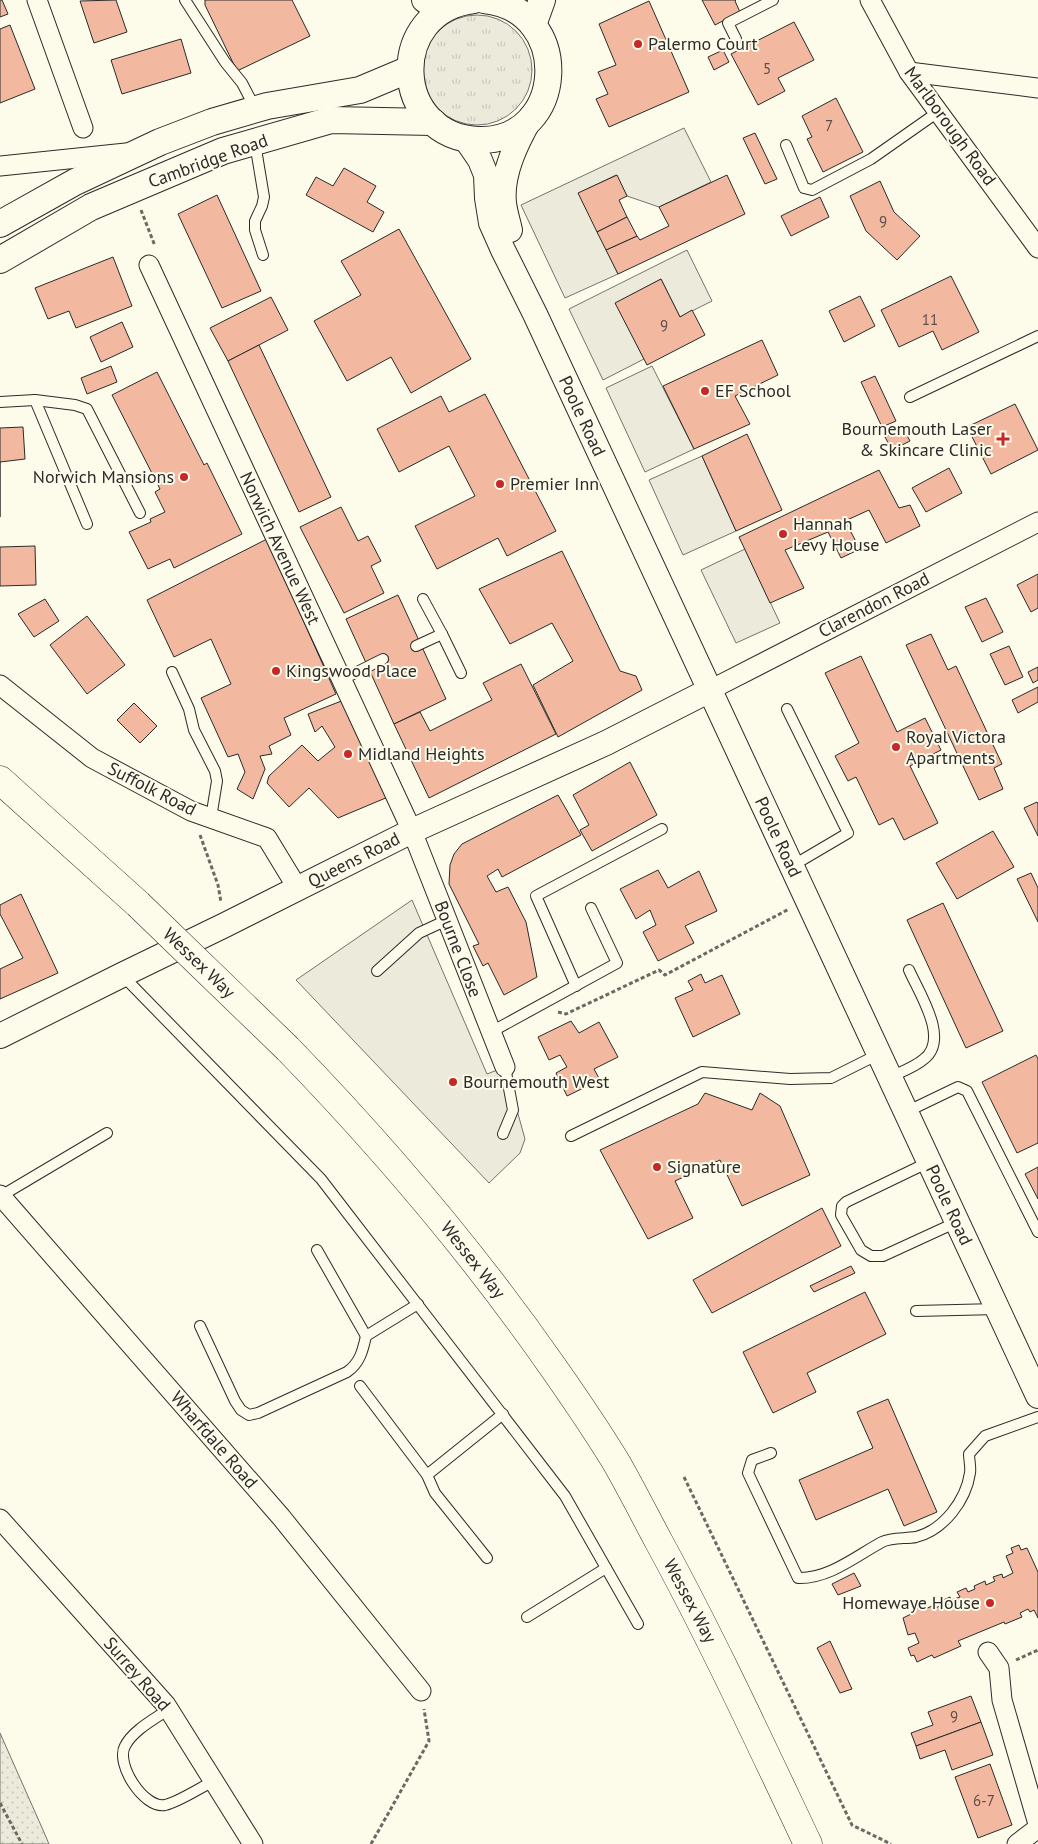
<svg xmlns="http://www.w3.org/2000/svg" width="1038" height="1844" font-family="'PT Sans',sans-serif">
<style>
.grass{fill:url(#grass-tufts);stroke:#74746e}
.park{fill:url(#park-dots);stroke:#74746e}
.parking{fill:#eceadb;stroke:#74746e}
.building{fill:#f2b8a0;stroke:#2b2b2b}
.lines{fill:none;stroke-linecap:round;stroke-linejoin:round}
.service-casing{stroke:#2b2b2b;stroke-width:12}
.minor-casing{stroke:#2b2b2b;stroke-width:21}
.tertiary-casing{stroke:#2b2b2b;stroke-width:26}
.secondary-casing{stroke:#2b2b2b;stroke-width:28}
.trunk-casing{stroke:#2b2b2b;stroke-width:29}
.path{stroke:#6a6964;stroke-width:3;stroke-dasharray:4 2.5;stroke-linecap:butt}
.service{stroke:#fdfbea;stroke-width:10}
.minor{stroke:#fdfbea;stroke-width:19}
.tertiary{stroke:#fdfbea;stroke-width:24}
.secondary{stroke:#fdfbea;stroke-width:26}
.trunk{stroke:#fdfbea;stroke-width:28}
.trunk-bridge-casing{stroke:#2b2b2b;stroke-width:29;stroke-linecap:butt}
.trunk-bridge{stroke:#fdfbea;stroke-width:28}
.poi-dot{fill:#c62828;stroke:#fdfbea;stroke-width:2}
.labels{text-anchor:middle;stroke-width:4;stroke-linejoin:round;paint-order:stroke}
.number-label{font-size:15px;fill:#5d4e48}
.poi-label{font-size:18px;fill:#2b2b2b;stroke:#fdfbea;text-anchor:start}
.street-label{font-size:18px;fill:#2b2b2b;stroke:#fdfbea}
</style>
<defs>
<pattern id="grass-tufts" width="24" height="20" patternUnits="userSpaceOnUse" patternTransform="scale(1.25)"><rect width="24" height="20" fill="#ecebdb"/><path d="M3 7l-1-3M5 7V3M7 7l1-3M15 17l-1-3M17 17v-4M19 17l1-3" fill="none" stroke="#cbcabc"/></pattern>
<pattern id="park-dots" width="8" height="8" patternUnits="userSpaceOnUse" patternTransform="scale(1.25)"><rect width="8" height="8" fill="#ecebdb"/><path d="M2 2h.1M6 6h.1" fill="none" stroke="#cbcabc" stroke-width="1.8" stroke-linecap="round"/></pattern>
</defs>
<rect width="100%" height="100%" fill="#fdfbea"/>
<circle class="grass" cx="477" cy="70" r="55"/>
<polygon class="park" points="0,1733 43,1830 49,1844 0,1844"/>
<g class="parking">
<polygon points="684,128 711,182 659,207 627,196 616,175 579,193 618,274 565,298 521,205"/>
<polygon points="687,250 712,301 680,317 661,279 616,303 644,359 603,380 569,309"/>
<polygon points="652,366 694,449 645,472 606,388"/>
<polygon points="702,456 736,531 683,555 649,480"/>
<polygon points="745,549 780,623 736,643 701,570"/>
<polygon points="412,900 487,1074 505,1067 525,1139 520,1153 489,1183 296,980"/>
</g>
<g class="building">
<polygon points="0,0 2,0 8,14 0,17"/>
<polygon points="116,0 127,32 94,43 80,1"/>
<polygon points="205,0 292,0 310,36 237,71 205,5"/>
<polygon points="702,0 736,0 735,1 740,12 715,25"/>
<polygon points="649,1 689,92 609,127 596,99 608,94 598,72 616,65 599,24"/>
<polygon points="794,22 814,60 778,78 785,91 758,105 731,54"/>
<polygon points="10,25 35,89 0,103 0,29"/>
<polygon points="181,39 191,73 122,94 111,60"/>
<polygon points="723,50 729,62 714,70 708,57"/>
<polygon points="836,98 863,152 823,172 807,139 812,137 802,116"/>
<polygon points="755,133 777,179 765,184 743,138"/>
<polygon points="344,168 376,186 367,202 384,212 373,232 306,195 316,177 333,186"/>
<polygon points="617,175 627,196 619,200 627,217 597,232 578,193"/>
<polygon points="727,175 745,214 618,274 606,250 637,236 640,240 669,226 659,207"/>
<polygon points="880,181 894,212 920,236 897,260 866,231 850,196"/>
<polygon points="217,195 261,291 222,308 178,214"/>
<polygon points="820,197 829,217 791,236 781,216"/>
<polygon points="627,217 637,236 606,250 597,232"/>
<polygon points="399,229 471,359 411,393 391,357 347,381 314,321 361,295 341,261"/>
<polygon points="113,257 132,306 76,328 69,311 48,319 35,288"/>
<polygon points="951,276 979,332 942,350 933,331 899,347 881,310"/>
<polygon points="661,279 680,317 692,310 705,335 647,365 615,303"/>
<polygon points="860,296 875,326 844,342 829,311"/>
<polygon points="271,297 288,330 228,361 210,328"/>
<polygon points="122,322 133,347 101,362 90,337"/>
<polygon points="762,340 778,375 735,396 750,424 694,449 663,386"/>
<polygon points="259,345 331,497 299,512 228,361"/>
<polygon points="111,366 117,382 87,394 81,378"/>
<polygon points="157,372 204,465 207,463 242,534 174,568 170,559 148,569 129,532 151,522 150,519 165,512 155,492 160,489 112,395"/>
<polygon points="875,376 896,421 882,427 861,382"/>
<polygon points="485,394 556,531 507,556 498,538 437,569 415,526 475,496 449,446 399,472 377,429 441,396 449,412"/>
<polygon points="1015,404 1038,450 991,474 967,427"/>
<polygon points="23,427 25,459 0,462 0,517 0,428"/>
<polygon points="903,428 910,441 892,450 885,437"/>
<polygon points="747,434 782,510 736,531 702,456"/>
<polygon points="949,468 962,493 926,512 912,488"/>
<polygon points="879,470 899,508 910,505 920,526 886,543 869,510 845,521 860,549 841,558 828,532 785,550 804,588 770,603 739,537"/>
<polygon points="341,507 358,541 368,536 381,561 371,566 384,593 344,613 300,527"/>
<polygon points="267,539 336,694 284,718 291,735 269,746 272,754 260,756 265,769 253,799 237,789 245,772 238,754 228,757 201,698 231,684 211,639 174,657 147,600"/>
<polygon points="35,546 36,585 0,586 0,547"/>
<polygon points="562,551 620,671 636,676 642,690 558,737 533,685 573,661 552,623 510,644 479,589"/>
<polygon points="1038,574 1038,608 1031,612 1017,585"/>
<polygon points="398,595 446,699 394,724 346,619"/>
<polygon points="986,598 1003,632 982,642 965,607"/>
<polygon points="45,599 59,621 34,637 18,614"/>
<polygon points="87,616 125,665 87,694 50,645"/>
<polygon points="931,634 948,670 956,666 1002,764 994,768 1003,789 979,800 906,645"/>
<polygon points="1009,646 1023,677 1005,685 990,654"/>
<polygon points="861,656 897,732 925,718 941,750 910,766 938,823 904,840 893,818 879,825 856,777 848,781 835,756 859,743 825,673"/>
<polygon points="521,664 556,734 429,798 394,724 420,712 430,731 492,700 483,683"/>
<polygon points="1038,667 1038,680 1033,683 1028,672"/>
<polygon points="1038,687 1038,702 1018,713 1012,700"/>
<polygon points="344,700 388,797 338,818 309,788 289,807 267,783 269,776 302,745 318,761 335,747 322,726 315,732 308,714"/>
<polygon points="134,703 157,726 140,743 117,720"/>
<polygon points="630,762 657,815 592,851 580,830 589,825 573,795"/>
<polygon points="558,795 581,835 502,877 498,869 487,876 496,892 508,887 526,922 537,977 504,995 488,963 483,966 473,946 479,944 449,884 450,865 454,854 462,844"/>
<polygon points="1037,802 1038,804 1038,836 1024,808"/>
<polygon points="993,831 1014,867 957,899 936,863"/>
<polygon points="658,870 668,888 699,871 717,911 685,926 694,943 658,961 643,932 656,925 650,910 636,919 620,889"/>
<polygon points="1031,873 1038,888 1038,922 1017,879"/>
<polygon points="21,894 58,973 0,999 0,969 23,958 0,914 0,905"/>
<polygon points="943,903 1003,1031 966,1048 907,920"/>
<polygon points="701,974 705,983 722,975 740,1014 693,1037 675,998 693,990 688,981"/>
<polygon points="571,1021 579,1033 599,1022 618,1057 594,1069 600,1080 567,1096 556,1073 567,1067 560,1055 549,1060 538,1037"/>
<polygon points="1036,1055 1038,1059 1038,1143 1017,1153 982,1082"/>
<polygon points="705,1093 752,1110 760,1093 780,1106 810,1175 742,1206 720,1160 675,1181 693,1218 648,1239 600,1150 698,1104"/>
<polygon points="1038,1167 1038,1199 1025,1174"/>
<polygon points="822,1208 841,1246 712,1313 693,1280"/>
<polygon points="851,1266 855,1273 814,1292 810,1286"/>
<polygon points="865,1292 886,1334 807,1373 816,1392 773,1413 743,1352"/>
<polygon points="888,1399 937,1512 904,1526 888,1489 816,1520 799,1480 873,1448 857,1412"/>
<polygon points="1019,1545 1021,1550 1027,1548 1038,1572 1038,1618 1034,1610 1030,1612 1028,1609 1020,1613 1022,1617 1005,1624 1004,1622 958,1641 961,1646 934,1658 932,1655 917,1662 914,1655 911,1656 908,1648 919,1643 915,1633 908,1635 903,1618 913,1613 913,1610 922,1606 923,1610 932,1606 933,1609 942,1605 941,1601 950,1597 951,1600 960,1597 957,1592 966,1588 968,1592 975,1589 974,1586 985,1581 986,1585 995,1581 993,1577 1002,1574 1003,1578 1013,1573 1006,1556 1013,1553 1011,1548"/>
<polygon points="854,1573 861,1586 838,1595 832,1584"/>
<polygon points="830,1641 852,1689 840,1693 817,1648"/>
<polygon points="971,1696 981,1722 916,1746 911,1733 933,1725 928,1712"/>
<polygon points="981,1722 993,1755 952,1770 945,1750 920,1759 916,1746"/>
<polygon points="990,1764 1012,1825 978,1838 955,1777"/>
</g>
<g class="lines">
<defs>
<g id="service">
<polyline points="185,0 225,62 242,83 255,108"/>
<polyline points="736,39 728,23 773,0"/>
<polyline points="255,143 264,197 262,206 255,221 255,230 263,255"/>
<polyline points="786,145 804,188 812,190 871,159 938,112"/>
<polyline points="910,397 1038,336"/>
<polyline points="35,400 75,405 87,409 140,513"/>
<polyline points="0,402 35,400 87,524"/>
<polyline points="423,599 442,634"/>
<polyline points="416,646 442,634 461,673"/>
<polyline points="172,672 189,709 194,730 215,771 217,781 211,818"/>
<polyline points="341,680 383,659"/>
<polyline points="787,709 848,833 792,866"/>
<polyline points="377,971 419,933 447,920"/>
<polyline points="122,975 321,1179 565,1496 638,1624"/>
<polyline points="576,986 536,896 662,829"/>
<polyline points="491,1032 617,963 591,908"/>
<path d="M890 1077C901 1072 915 1067 924 1059 950 1039 919 993 909 970"/>
<polyline points="906,1112 958,1087 967,1091 1038,1232"/>
<polyline points="503,1134 513,1110 505,1067"/>
<polyline points="571,1136 702,1072 790,1079 831,1078 879,1054"/>
<polyline points="929,1162 846,1202 842,1206 841,1215 861,1250 871,1256 883,1256 957,1222"/>
<polyline points="1,1196 107,1133"/>
<polyline points="317,1250 366,1336 418,1304"/>
<polyline points="916,1311 997,1309"/>
<path d="M200 1326 235 1401 241 1410 249 1415 258 1413 347 1372C360 1363 363 1350 366 1336"/>
<polyline points="360,1386 427,1475 503,1414"/>
<path d="M771 1453 752 1460 748 1473 798 1578C829 1579 856 1556 882 1542 892 1537 905 1539 916 1537 944 1530 966 1500 970 1473 971 1467 969 1460 969 1454L985 1436 1038 1417"/>
<polyline points="427,1475 435,1493 487,1558"/>
<polyline points="527,1617 606,1568"/>
<path d="M169 1709C155 1719 133 1730 125 1746 115 1764 144 1809 165 1805 179 1802 201 1787 214 1781"/>
</g>
<g id="minor">
<polyline points="37,0 83,128"/>
<polyline points="870,0 909,72 1038,248"/>
<polyline points="909,72 1038,88"/>
<polyline points="0,166 126,153"/>
<polyline points="149,265 412,831 505,1067"/>
<polyline points="0,685 92,758 191,811 267,838 298,889"/>
<polyline points="710,690 1038,522"/>
<polyline points="0,1195 281,1517 421,1691"/>
<polyline points="0,1519 166,1705 253,1844"/>
<polyline points="988,1652 999,1668 1002,1700 1038,1824"/>
<polyline points="1017,1844 1038,1828"/>
</g>
<g id="tertiary">
<polyline points="424,0 440,12"/>
<polyline points="465,138 480,160 486,175 487,198 491,223 503,250 535,314 1038,1396"/>
<path d="M510 230C508 221 505 212 504 203 501 173 517 142 531 117"/>
<polyline points="0,1036 122,975 225,925 412,831 606,743 710,690"/>
</g>
<g id="secondary">
<path d="M474 0C386 10 391 137 479 140 567 142 574 9 484 0"/>
<polyline points="533,25 542,0"/>
<polyline points="0,224 75,182 160,142 212,122 267,106 360,90 410,69"/>
<polyline points="0,260 91,207 223,151 331,120 433,122"/>
</g>
<g id="trunk">
<polyline points="0,780 138,904"/>
<path d="M288 1049C385 1149 475 1255 555 1370 576 1400 597 1431 616 1462 631 1488 645 1516 659 1542 713 1641 760 1743 808 1844"/>
</g>
</defs>
<use href="#service" class="service-casing"/>
<use href="#minor" class="minor-casing"/>
<use href="#tertiary" class="tertiary-casing"/>
<use href="#secondary" class="secondary-casing"/>
<use href="#trunk" class="trunk-casing"/>
<g class="path">
<polyline points="141,210 155,246"/>
<polyline points="200,835 218,885 221,902"/>
<polyline points="558,1012 566,1014 659,970 665,975 789,909"/>
<polyline points="684,1477 852,1825 891,1844"/>
<polyline points="1016,1660 1038,1650"/>
<polyline points="0,1803 22,1844"/>
<polyline points="371,1844 429,1741 424,1709"/>
</g>
<use href="#service" class="service"/>
<use href="#minor" class="minor"/>
<use href="#tertiary" class="tertiary"/>
<use href="#secondary" class="secondary"/>
<use href="#trunk" class="trunk"/>
<defs>
<polyline id="trunk-bridge" points="138,904 288,1049"/>
</defs>
<use href="#trunk-bridge" class="trunk-bridge-casing"/>
<use href="#trunk-bridge" class="trunk-bridge"/>
</g>
<g class="poi-dot">
<circle cx="638" cy="44" r="5"/>
<circle cx="705" cy="391" r="5"/>
<path d="M1000.5 431.5h5v5h5v5h-5v5h-5v-5h-5v-5h5z"/>
<circle cx="184" cy="477" r="5"/>
<circle cx="500" cy="484" r="5"/>
<circle cx="783" cy="534" r="5"/>
<circle cx="276" cy="671" r="5"/>
<circle cx="896" cy="747" r="5"/>
<circle cx="348" cy="754" r="5"/>
<circle cx="453" cy="1082" r="5"/>
<circle cx="657" cy="1167" r="5"/>
<circle cx="990" cy="1603" r="5"/>
</g>
<g class="labels">
<g class="number-label">
<text x="767" y="74">5</text>
<text x="829" y="131">7</text>
<text x="883" y="227">9</text>
<text x="930" y="325">11</text>
<text x="664" y="331">9</text>
<text x="954" y="1722">9</text>
<text x="984" y="1806">6-7</text>
</g>
<g class="poi-label">
<text x="648" y="50">Palermo Court</text>
<text x="715" y="397">EF School</text>
<text x="992" y="435" text-anchor="end">Bournemouth Laser<tspan x="992" dy="21">&amp; Skincare Clinic</tspan></text>
<text x="174" y="483" text-anchor="end">Norwich Mansions</text>
<text x="510" y="490">Premier Inn</text>
<text x="793" y="530">Hannah<tspan x="793" dy="21">Levy House</tspan></text>
<text x="286" y="677">Kingswood Place</text>
<text x="906" y="743">Royal Victora<tspan x="906" dy="21">Apartments</tspan></text>
<text x="358" y="760">Midland Heights</text>
<text x="463" y="1088">Bournemouth West</text>
<text x="667" y="1173">Signature</text>
<text x="980" y="1609" text-anchor="end">Homewaye House</text>
</g>
<g class="street-label">
<text transform="translate(950 126) rotate(54)" y="6">Marlborough Road</text>
<text transform="translate(208 161) rotate(-20)" y="6">Cambridge Road</text>
<text transform="translate(582 416) rotate(65)" y="6">Poole Road</text>
<text transform="translate(280 548) rotate(65)" y="6">Norwich Avenue West</text>
<text transform="translate(874 605) rotate(-27)" y="6">Clarendon Road</text>
<text transform="translate(152 789) rotate(27)" y="6">Suffolk Road</text>
<text transform="translate(778 837) rotate(65)" y="6">Poole Road</text>
<text transform="translate(354 860) rotate(-27)" y="6">Queens Road</text>
<text transform="translate(458 949) rotate(69)" y="6">Bourne Close</text>
<text transform="translate(199 963) rotate(44)" y="6">Wessex Way</text>
<text transform="translate(949 1205) rotate(65)" y="6">Poole Road</text>
<text transform="translate(473 1260) rotate(52)" y="6">Wessex Way</text>
<text transform="translate(214 1440) rotate(49)" y="6">Wharfdale Road</text>
<text transform="translate(690 1601) rotate(62)" y="6">Wessex Way</text>
<text transform="translate(137 1674) rotate(49)" y="6">Surrey Road</text>
</g>
</g>
</svg>
